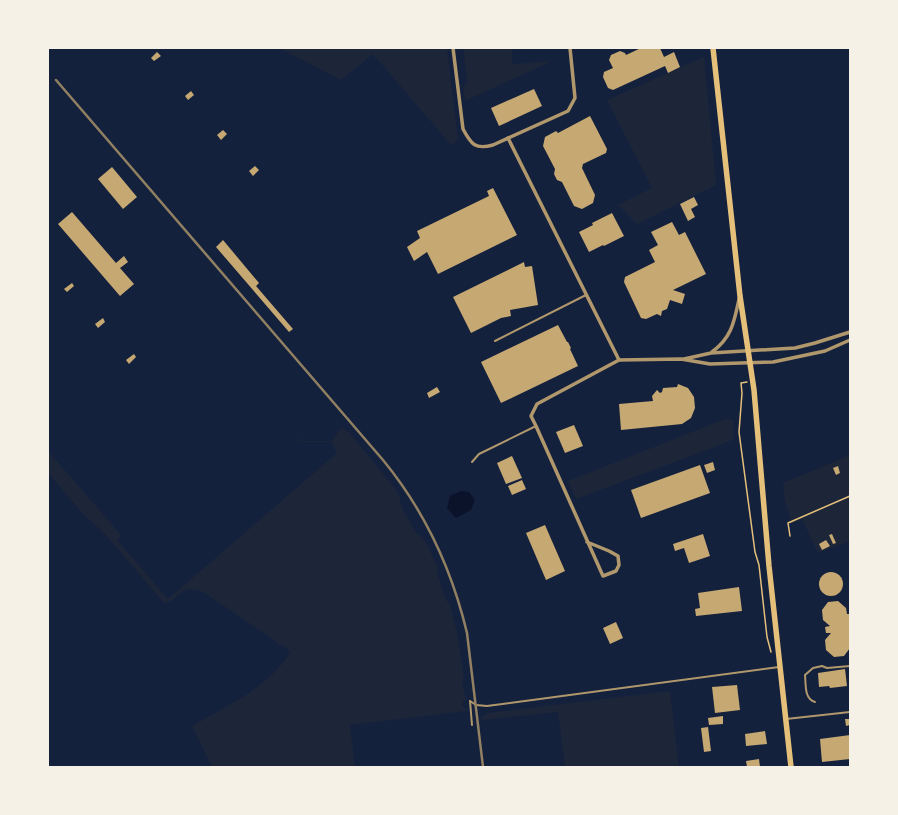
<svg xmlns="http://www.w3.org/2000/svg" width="898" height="815" font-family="Commissioner,sans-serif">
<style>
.green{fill:#1d2539}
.water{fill:#0b132b}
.building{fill:#c6a872}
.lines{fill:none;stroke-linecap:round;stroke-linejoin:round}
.path{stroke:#e5c07b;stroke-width:1.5}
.service{stroke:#b1986c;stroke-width:2}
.minor{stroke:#b1986c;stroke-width:3.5}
.primary{stroke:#e5c07b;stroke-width:5.5}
.rail{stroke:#918062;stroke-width:2.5}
</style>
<rect width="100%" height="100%" fill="#14213d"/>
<g class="green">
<polygon points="279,48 447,48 458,140 451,145 373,54 341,80"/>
<polygon points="463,48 512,48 512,64 552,61 465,101 463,87 467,82"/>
<polygon points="704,57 716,184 708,190 705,190 637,224 618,205 652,188 607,100"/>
<polygon points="725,419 733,420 733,440 576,499 568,481"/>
<path d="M341 428 349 432 398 492 402 508 416 533 422 537 427 544 438 568 437 574 446 600 450 604 458 637 464 679 462 683 466 699 462 703 463 707 467 709V711L350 725 355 767H212L192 726C227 706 267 688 290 653 287 648 284 645 278 645L274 640 203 592C178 582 179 602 164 603L105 534 85 516 48 473V451L122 536 117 540 168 599 337 453 332 442H299L292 433 300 441H332Z"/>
<polygon points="850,455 850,541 818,553 802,519 792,524 785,501 783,483"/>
<polygon points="670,691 679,767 565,767 558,712 483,720 481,718 488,713"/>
</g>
<polygon class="water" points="461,491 469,492 475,500 471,510 456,518 447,508 450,496"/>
<g class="building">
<polygon points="641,48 660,48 664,57 674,52 680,67 668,73 665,66 613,90 608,88 603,77 604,72 613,68 609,60 611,55 620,51 625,53 626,55"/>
<polygon points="157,52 161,56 154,61 151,58"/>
<polygon points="534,89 542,106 499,126 491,108"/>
<polygon points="191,91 194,95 188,100 185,96"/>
<polygon points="590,116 607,149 606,153 583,164 582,168 595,195 593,203 582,209 574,206 562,182 557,180 554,174 555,169 543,146 545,137 556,131 558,133"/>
<polygon points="223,130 227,134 221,140 217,135"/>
<polygon points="255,166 259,170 253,176 249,171"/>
<polygon points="112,167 137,197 123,209 98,179"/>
<polygon points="493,188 517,235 438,274 427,252 414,261 407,247 420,238 417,231 489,196 487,191"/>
<polygon points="694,197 698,205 691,209 695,217 688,221 680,204"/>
<polygon points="72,212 116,263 124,256 128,262 120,268 134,284 120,296 58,224"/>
<polygon points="612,213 624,236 604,246 603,245 589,252 579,232 593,225 592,223"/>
<polygon points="672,222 679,235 685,232 706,274 673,290 685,294 682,304 670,300 667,309 662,311 661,316 657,314 646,319 641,318 624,282 625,277 655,262 649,250 658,245 651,232"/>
<polygon points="223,240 259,283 256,286 293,329 289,332 216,247"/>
<polygon points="524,262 525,267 532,266 538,305 510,310 511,316 501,318 471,333 453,297"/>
<polygon points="72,283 74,286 67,292 64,289"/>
<polygon points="103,318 105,322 98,328 95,324"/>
<polygon points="558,325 567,342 568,342 571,348 570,349 578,366 501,403 481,362"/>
<polygon points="134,354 136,357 129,364 126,360"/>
<polygon points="678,384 688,388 694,397 695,408 691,418 682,424 621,430 619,404 653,401 652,396 657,390 660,393 662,392 663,388 677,387"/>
<polygon points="437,387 440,392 429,398 427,393"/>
<polygon points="574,425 583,446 565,453 556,432"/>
<polygon points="512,456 522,478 506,484 497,463"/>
<polygon points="713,462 715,470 707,473 704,465"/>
<polygon points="700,465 710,493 641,518 631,490"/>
<polygon points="838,466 840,473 836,475 833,468"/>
<polygon points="522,480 526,489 512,495 508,486"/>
<polygon points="545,525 565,571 546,580 526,533"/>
<polygon points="703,534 710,556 689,563 684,548 675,551 673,544"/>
<polygon points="832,534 836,543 833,544 829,535"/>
<polygon points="826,540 830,546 822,550 819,544"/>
<circle cx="831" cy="584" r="12"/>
<polygon points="739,587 742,611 696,616 695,609 700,608 698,593"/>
<polygon points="838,601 846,608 847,614 850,614 850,648 844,656 834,657 826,650 825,640 831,633 826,633 825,627 830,626 823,620 822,610 828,602"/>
<polygon points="616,622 623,638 610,644 603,628"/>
<polygon points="845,669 847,686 830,688 829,686 819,687 818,673"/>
<polygon points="737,685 740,710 715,713 712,687"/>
<polygon points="723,716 723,724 709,725 708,718"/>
<polygon points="845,719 850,719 850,725 846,726"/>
<polygon points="708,727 711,751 704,752 701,728"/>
<polygon points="765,731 767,744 746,746 745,734"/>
<polygon points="850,735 850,759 822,762 820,739"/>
<polygon points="759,759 760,767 747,767 746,761"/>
</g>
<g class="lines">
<g class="path">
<polyline points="747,382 741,383 742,393 739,432 755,552 759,565 767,637 771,652"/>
<polyline points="790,536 788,523 850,496"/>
</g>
<g class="service">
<polyline points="495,341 586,295"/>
<polyline points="472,462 479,454 536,426"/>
<polyline points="470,701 476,705 487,706 779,667"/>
<polyline points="470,701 472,725"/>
<path d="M815 702C804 699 806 684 805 675L813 668 822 666 827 668 850 666"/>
<polyline points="786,719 850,712"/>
</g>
<g class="minor">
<path d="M453 48 463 129C471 144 475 150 493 145L568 111 575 98 570 48"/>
<polyline points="508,138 619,360"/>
<path d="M712 352C732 337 734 322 739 299"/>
<polyline points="684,359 711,353 795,348 815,343 850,332"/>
<polyline points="587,542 609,551 618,556 619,565 616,571 603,576 536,426 531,416 537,404 619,360 681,359 710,364 773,362 825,351 850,340"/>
</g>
<polyline class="primary" points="713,48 740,296 754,390 769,566 791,767"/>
<path class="rail" d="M56 80 383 460C424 510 452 570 467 633L483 767"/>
</g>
<rect width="898" height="815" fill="none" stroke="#f6f1e7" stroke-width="98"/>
</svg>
